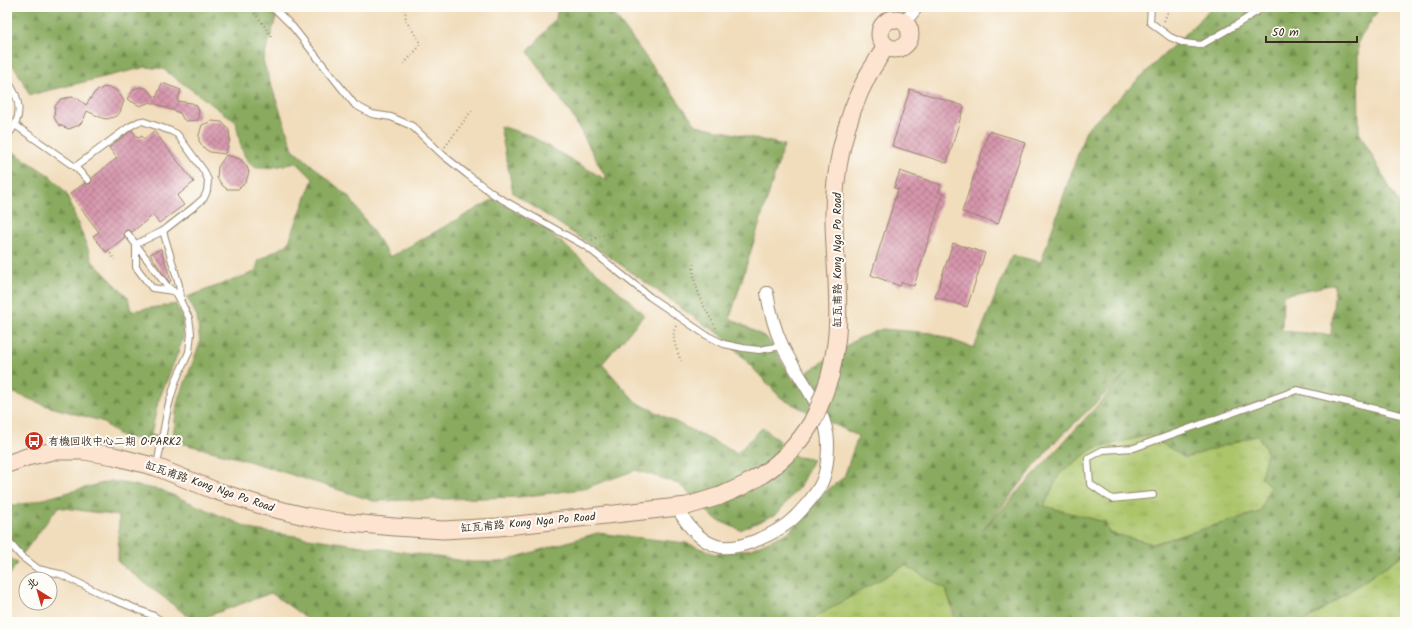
<svg xmlns="http://www.w3.org/2000/svg" width="1412" height="629" font-family="Kalam,'LXGW WenKai TC',sans-serif">
<style>
.grass{fill:url(#grass-tufts);stroke:#747844}
.forest{fill:url(#forest-firs);stroke:#626a3e;fill-rule:evenodd}
.building{fill:url(#building-cross-hatch)}
.lines{fill:none;stroke-linecap:round;stroke-linejoin:round}
.lane-casing{stroke:#96846d;stroke-width:8}
.street-casing{stroke:#96846d;stroke-width:14}
.secondary-casing{stroke:#96846d;stroke-width:19}
.path{stroke:#96846d;stroke-width:2;stroke-dasharray:1 3;stroke-linecap:butt}
.lane{stroke:#fff;stroke-width:6}
.street{stroke:#fff;stroke-width:12}
.secondary{stroke:#fde4d1;stroke-width:17}
.secondary-bridge-casing{stroke:#96846d;stroke-width:19;stroke-linecap:butt}
.secondary-bridge{stroke:#fde4d1;stroke-width:17}
.labels{text-anchor:middle;stroke-width:4;stroke-linejoin:round;paint-order:stroke}
.street-label{font-size:11px;fill:#3b2a1e;stroke:#fdfcf7}
.poi-label{font-size:11px;fill:#3b2a1e;stroke:#fdfcf7;text-anchor:start}
</style>
<defs>
<pattern id="grass-tufts" width="24" height="20" patternUnits="userSpaceOnUse"><rect width="24" height="20" fill="#acc56b"/><path d="M3 7l-1-3M5 7V3M7 7l1-3M15 17l-1-3M17 17v-4M19 17l1-3" fill="none" stroke="#95a95c"/></pattern>
<pattern id="forest-firs" width="22" height="20" patternUnits="userSpaceOnUse"><rect width="22" height="20" fill="#89aa5f"/><path d="M5 1l3.5 6h-7zM16 11l3.5 6h-7z" fill="#718b4e"/></pattern>
<pattern id="building-cross-hatch" width="8" height="8" patternUnits="userSpaceOnUse"><rect width="8" height="8" fill="#d695ac"/><path d="M0 0l8 8M0 8l8-8" fill="none" stroke="#af7a8b"/></pattern>
</defs>
<rect width="100%" height="100%" fill="#fdfcf7"/>
<filter id="ink" filterUnits="userSpaceOnUse"><feTurbulence type="fractalNoise" baseFrequency=".025" numOctaves="2"/><feDisplacementMap in="SourceGraphic" scale="8" xChannelSelector="R" yChannelSelector="G"/><feConvolveMatrix kernelMatrix="1 2 1 2 8 2 1 2 1" color-interpolation-filters="sRGB"/></filter>
<filter id="wash" filterUnits="userSpaceOnUse"><feTurbulence type="fractalNoise" baseFrequency=".012" numOctaves="4" result="noise"/><feDisplacementMap in="SourceGraphic" scale="16" xChannelSelector="R" yChannelSelector="G"/><feGaussianBlur stdDeviation="0.9" result="paint"/><feColorMatrix in="noise" values="0 0 0 0 0 0 0 0 0 0 0 0 0 0 0 0 0 1.4 0 .05"/><feComposite in="paint" operator="in"/></filter>
<g filter="url(#wash)">
<rect width="100%" height="100%" fill="#f1ddbc"/>
<g class="grass">
<polygon points="1150,435 1258,435 1269,452 1276,485 1260,512 1153,544 1109,533 1044,506 1059,474 1094,448"/>
<polygon points="1405,554 1405,622 1304,622 1401,556"/>
<polygon points="905,565 946,584 955,622 807,622"/>
</g>
<g class="forest">
<path d="M7 7H268L278 12 263 61 293 149 350 198 390 257 494 199 548 231 630 301 644 315 602 364 636 402 737 453 763 427 797 457 813 459 800 486 777 514 740 530 715 519 679 484 636 470 583 489 519 497 374 501 245 460 181 443 122 437 101 421 47 406 7 390V151L9 149 50 176 66 193 93 262 128 297 131 311 176 304 182 317 183 339 173 365 158 402 151 435 173 437 177 404 200 343 197 316 187 297 255 272 259 260 288 244 313 179 297 163C289 164 263 170 257 168 241 163 239 135 236 122L163 69 146 67 30 95 17 71 7 58Z"/>
<path d="M558 7H609L696 125 784 145 730 318 767 338 794 381 857 339 882 329 932 333 974 348 1012 255 1041 262 1086 130 1213 7H1380L1358 42 1359 132 1405 215V525L1402 549 1405 537V555L1401 556 1304 622H955L954 610 945 589 905 565 807 622H312L271 593 194 621 118 562 119 516 58 507 21 556 7 534V506L28 503 111 481 161 490 254 530 471 562H500L597 533 686 543 715 554 751 549 789 532 820 496 844 477 858 436 786 401 780 397 722 335 705 325 624 267 513 193 500 126 529 135 608 181 573 117 528 52 556 18ZM1335 284 1331 335 1282 331 1283 295ZM1127 373 982 531 1053 444ZM1149 435 1185 458 1258 435 1267 452 1261 477 1270 487 1260 512 1153 544 1109 533 1105 522 1044 506 1059 474 1094 448Z"/>
<polygon points="7,556 17,563 7,579"/>
</g>
<g id="blocks">
<g class="building">
<polygon points="162,83 181,90 177,101 192,103 197,106 199,112 198,120 186,121 183,119 180,113 150,102 140,106 127,99 134,89 140,87 146,88 156,98"/>
<polygon points="104,87 114,89 118,92 124,101 120,112 117,116 107,119 102,118 87,111 83,121 79,125 69,129 59,125 56,121 54,117 55,106 61,99 72,97 77,98 86,105 95,92"/>
<polygon points="910,89 964,106 947,163 892,146"/>
<polygon points="212,121 222,122 229,130 230,140 225,154 210,152 205,149 199,141 199,135 202,125"/>
<polygon points="132,130 138,138 142,136 144,139 154,131 194,182 177,196 184,205 159,223 153,215 132,232 129,230 126,230 124,233 125,237 106,252 93,236 99,232 70,194 85,183 87,184 91,183 92,181 92,178 117,158 109,148"/>
<polygon points="989,131 1025,142 998,224 962,212"/>
<polygon points="226,155 240,159 247,167 249,172 246,182 238,189 227,189 223,186 217,178 218,167"/>
<polygon points="900,171 941,185 938,192 943,194 914,286 902,282 900,286 871,275 898,189 894,188"/>
<polygon points="953,243 985,253 967,307 935,297"/>
<polygon points="161,249 171,281 169,282 150,254"/>
</g>
</g>
</g>
<g filter="url(#ink)">
<use href="#blocks" fill-opacity="0" stroke="#96846d" stroke-width="1"/>
<g class="lines">
<defs>
<g id="lane">
<polyline points="270,7 278,12 292,26 355,105 372,114 391,117 412,126 444,156 468,175 496,196 587,247 650,297 706,335 724,344 743,348 759,350 782,346"/>
<polyline points="1151,7 1150,22 1170,37 1184,43 1201,45 1236,25 1264,7"/>
<path d="M7 81C22 99 23 119 7 136"/>
<polyline points="15,125 75,167 88,180"/>
<polyline points="75,167 129,127 138,122 142,121 171,131 177,134 204,171 208,180 207,191 204,198 195,206 163,231 136,244 136,267 152,288 173,291"/>
<polyline points="163,231 179,285 181,298"/>
<polyline points="128,234 167,286 177,294 189,318 191,333 189,352 176,380 168,407 157,465"/>
<polyline points="1153,495 1112,499 1090,484 1088,458 1103,450 1134,448 1297,390 1405,416"/>
<polyline points="7,540 21,556 38,569 60,574 110,598 154,616 163,622"/>
</g>
<g id="street">
<polyline points="905,22 917,7"/>
<path d="M677 507C686 524 698 540 717 546 737 552 772 535 788 523 798 515 815 496 821 484 827 472 828 456 828 443 828 410 795 374 782 345 774 328 770 311 767 293"/>
</g>
<g id="secondary">
<circle cx="895" cy="34" r="15"/>
<path d="M830 376C833 362 836 348 837 334 840 297 835 261 834 224 833 174 844 120 868 75 874 65 880 56 886 46"/>
<polyline points="7,464 27,457 53,451 84,451 114,456 156,467 216,491 267,507 305,516 340,522 395,527 443,530 498,527 687,506 720,496"/>
</g>
</defs>
<use href="#lane" class="lane-casing"/>
<use href="#street" class="street-casing"/>
<use href="#secondary" class="secondary-casing"/>
<g class="path">
<polyline points="249,7 261,21 273,39"/>
<polyline points="1164,21 1170,7"/>
<polyline points="404,64 419,47 419,40 406,21 405,7"/>
<polyline points="445,147 472,110"/>
<polyline points="592,240 617,229"/>
<polyline points="108,250 115,260"/>
<polyline points="693,264 694,279 702,303 717,330"/>
<path d="M676 326C670 336 677 350 681 361"/>
</g>
<use href="#lane" class="lane"/>
<use href="#street" class="street"/>
<use href="#secondary" class="secondary"/>
<defs>
<path id="secondary-bridge" d="M720 496C729 492 739 488 748 483 774 469 797 447 812 422 820 407 825 391 830 376"/>
</defs>
<use href="#secondary-bridge" class="secondary-bridge-casing"/>
<use href="#secondary-bridge" class="secondary-bridge"/>
</g>
</g>
<defs>
<symbol id="bus-disc" viewBox="-11 -11 22 22"><circle r="9.5" fill="#c8321e" stroke="#fdfcf7"/><path d="M-5-6H5V4H4V6H2V4H-2V6H-4V4H-5ZM-3.5-4V0h7V-4ZM-3.5 1.2v1.5H-2V1.2ZM2 1.2v1.5H3.5V1.2Z" fill="#fff"/></symbol>
</defs>
<g fill-rule="evenodd">
<use href="#bus-disc" x="23" y="430" width="22" height="22"/>
</g>
<g class="labels">
<g class="street-label">
<text transform="translate(837 260) rotate(-90)" y="4">缸瓦甫路 Kong Nga Po Road</text>
<text transform="translate(210 486) rotate(19)" y="4">缸瓦甫路 Kong Nga Po Road</text>
<text transform="translate(528 522) rotate(-5)" y="4">缸瓦甫路 Kong Nga Po Road</text>
</g>
<g class="poi-label">
<text x="48" y="445">有機回收中心二期 O·PARK2</text>
</g>
</g>
<rect width="1412" height="629" fill="none" stroke="#fdfcf7" stroke-width="24"/>
<g transform="translate(38 591) rotate(323)"><circle r="19" fill="#fdfcf7" stroke="#afa8a0"/>
<path d="M0-3L7 15L0 10L-7 15Z" fill="#c8321e"/>
<text y="-6" font-size="11" font-weight="bold" text-anchor="middle" fill="#3b2a1e">北</text>
</g>
<path d="M1266 36v6h91v-6" fill="none" stroke="#3b2a1e" stroke-width="2"/>
<text x="1272" y="36" font-size="12" fill="#3b2a1e" stroke="#fdfcf7" stroke-width="3" paint-order="stroke">50 m</text>
</svg>
